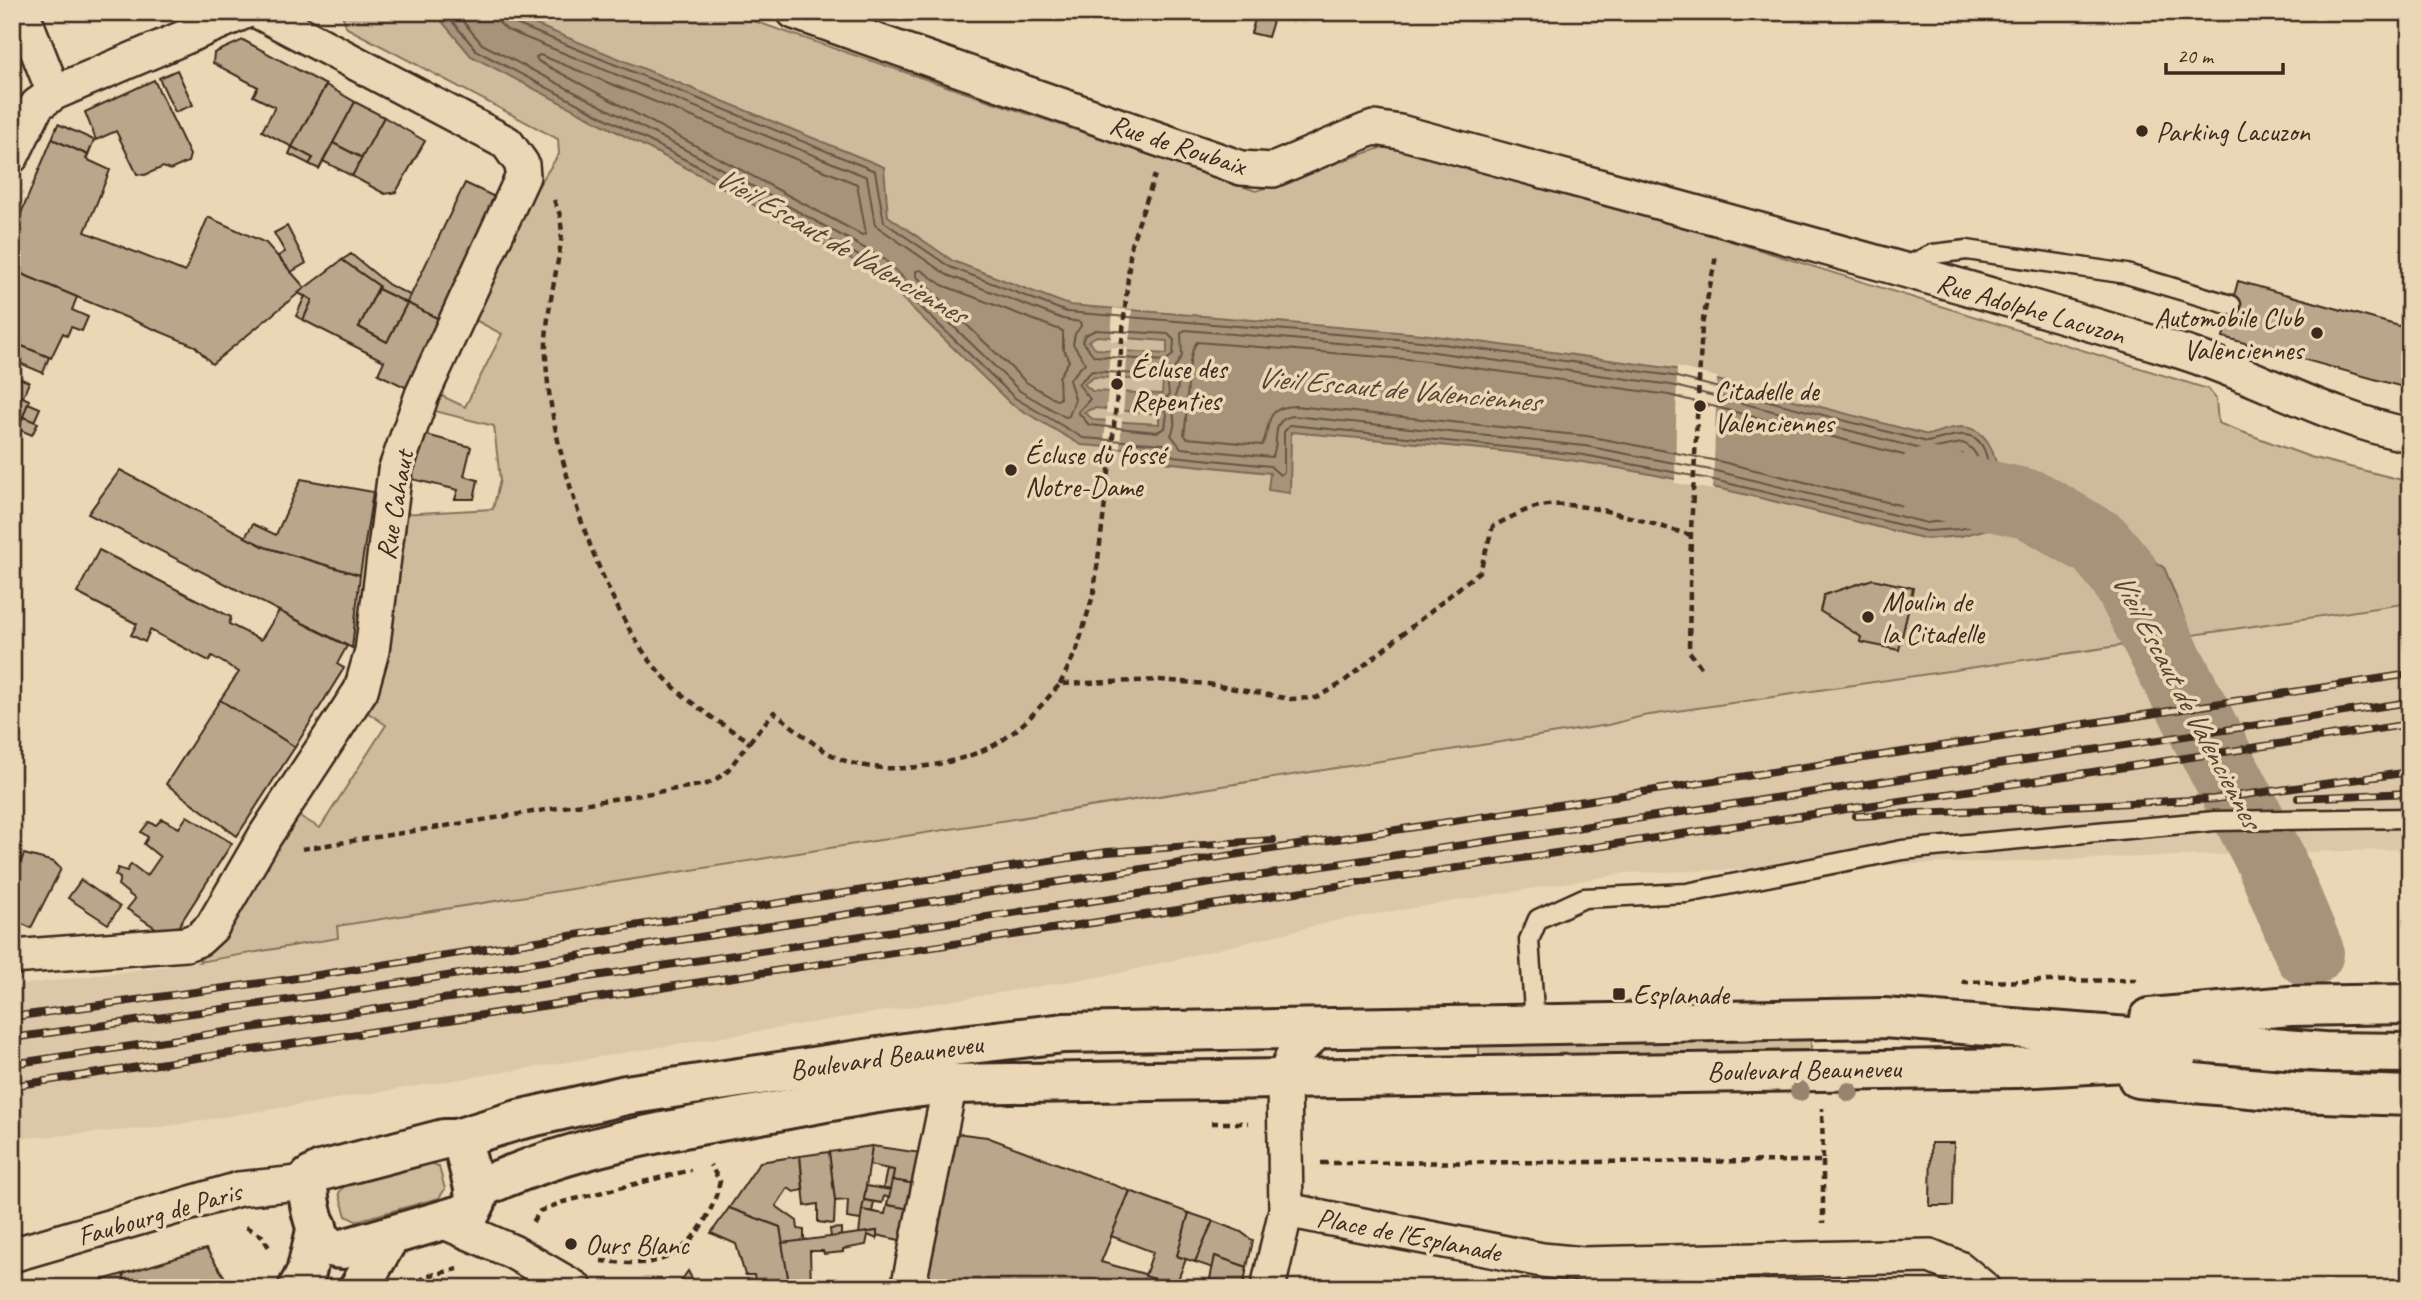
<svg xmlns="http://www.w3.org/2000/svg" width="2422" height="1300" font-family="Caveat,sans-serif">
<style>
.built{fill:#dcc8a8}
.green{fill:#cfbb9c;stroke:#85725d;stroke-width:2}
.water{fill:#a6937a;stroke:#7b6955;stroke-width:2;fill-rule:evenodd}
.pier{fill:#ebd7b5}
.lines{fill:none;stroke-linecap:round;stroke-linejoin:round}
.shore{stroke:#665443;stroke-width:2}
.river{stroke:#a6937a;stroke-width:70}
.building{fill:#baa68b;stroke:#3b2a1e;stroke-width:2}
.service-casing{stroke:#3b2a1e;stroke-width:23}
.minor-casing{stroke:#3b2a1e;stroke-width:38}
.secondary-casing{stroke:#3b2a1e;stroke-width:44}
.path{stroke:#3b2a1e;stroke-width:4.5;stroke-dasharray:7 5;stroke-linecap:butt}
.service{stroke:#ebd7b5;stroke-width:18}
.minor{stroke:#ebd7b5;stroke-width:33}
.secondary{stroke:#ebd7b5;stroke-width:38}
.rail-casing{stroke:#3b2a1e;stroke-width:8}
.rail{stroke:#ebd7b5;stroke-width:5;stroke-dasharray:16;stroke-linecap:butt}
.tree{fill:#96846c}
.poi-dot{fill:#3b2a1e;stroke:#ebd7b5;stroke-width:2.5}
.labels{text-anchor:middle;stroke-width:7;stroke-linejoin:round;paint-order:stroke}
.poi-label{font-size:28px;fill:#3b2a1e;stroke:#ebd7b5;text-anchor:start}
.street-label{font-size:28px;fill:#3b2a1e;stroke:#ebd7b5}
.water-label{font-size:30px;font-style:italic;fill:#564435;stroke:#ebd7b5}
</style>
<rect width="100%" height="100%" fill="#ebd7b5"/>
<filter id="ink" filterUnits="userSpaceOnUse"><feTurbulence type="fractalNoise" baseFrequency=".0143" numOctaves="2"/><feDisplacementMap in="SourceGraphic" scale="14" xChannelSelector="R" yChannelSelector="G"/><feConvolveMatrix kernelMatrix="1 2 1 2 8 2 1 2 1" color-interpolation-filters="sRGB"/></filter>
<g filter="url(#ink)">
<polygon class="built" points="2410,603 2410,849 1627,873 1339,920 1116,974 155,1128 12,1139 12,986 222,959 338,938 337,926 1608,725 1643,716"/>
<g class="green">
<polygon points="341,12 727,12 1256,191 1386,146 1708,234 2208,389 2216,399 2218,423 2310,457 2410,482 2410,603 1643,716 1608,725 337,926 338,938 199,962 294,813 320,828 386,725 361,708 400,514 493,509 500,480 494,426 427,409 438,394 465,407 502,334 475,320 537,188 559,154 558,139 347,28"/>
<polygon points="1811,1038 1811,1050 1479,1057 1479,1044"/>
<polygon points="428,1161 439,1167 445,1189 439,1198 356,1221 346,1216 339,1193 346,1183"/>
</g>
<path class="water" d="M434 12H505L884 167 888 216 953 261 1069 305 1422 334 1675 369 1928 435C1938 432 1951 427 1962 427 1994 428 1999 471 2000 494L2037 510 2042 497 2164 567 2191 635 2126 645 2082 559 2035 541V523L1994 510 1988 529 1961 536 1926 539C1812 511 1698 480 1582 462 1486 447 1388 441 1291 432L1290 493 1268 490 1270 473 1163 462 1164 451 1081 445 1011 404 876 273 698 174 471 56ZM1097 336 1167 341V354L1096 349 1088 341ZM1094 377 1163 381 1162 394 1092 391 1084 384ZM1094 408 1159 414V424L1094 420 1084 412Z"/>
<g class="pier">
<polygon points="1113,308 1132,310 1129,342 1111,341"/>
<polygon points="1110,347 1128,348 1125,383 1108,381"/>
<polygon points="1677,367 1717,377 1713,490 1675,483"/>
<polygon points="1108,388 1125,389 1123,414 1106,413"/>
<polygon points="1106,417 1122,418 1120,448 1104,446"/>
</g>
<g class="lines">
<g class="shore">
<path d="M444 12 477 51 701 168 879 267 1015 398 1083 438 1164 444 1173 456 1270 466 1280 475 1284 472V432L1290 425 1584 455 1714 480 1926 531 1960 529 1981 524 1988 508 1995 502C1988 482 1994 432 1960 435 1949 435 1938 441 1927 442L1673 376 1421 341 1067 312 950 267 884 222 875 171 511 22 506 12"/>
<polyline points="455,12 482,44 705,160 884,259 1020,391 1065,417 1069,416 1075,399 1069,380 1085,363 1073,344 1075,334 1081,326 1080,322 1063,319 947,275 875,225 867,177 507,30 499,23 497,12"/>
<polygon points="540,55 857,184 866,234 862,235 538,61 536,57"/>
<polygon points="916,271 921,270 942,285 1063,331 1063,348 1069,361 1059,377 1060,399 1056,400 1026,382 916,276"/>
<polygon points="1096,330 1168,334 1174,340 1173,355 1165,361 1094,356 1082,341 1085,335"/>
<path d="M1185 330 1420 350 1671 385 1925 450 1962 443C1980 448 1987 480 1984 497 1983 502 1977 511 1974 516L1927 523 1716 471 1585 446 1293 416C1268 420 1281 442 1272 457L1181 448 1171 435C1177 424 1173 418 1173 407 1173 392 1184 389 1174 369L1182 356 1181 333Z"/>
<path d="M1197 342 1418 360 1669 395 1923 460 1963 454C1974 471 1977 491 1966 508L1928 512 1718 461 1587 436 1295 406C1262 407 1272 427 1262 445L1187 438 1184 434C1189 412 1185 355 1197 342Z"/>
<polygon points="1092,371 1167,376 1169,395 1160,404 1167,414 1165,428 1157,432 1089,425 1078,412 1090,399 1078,384"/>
<polygon points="2047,508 2158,571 2179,629 2129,636 2087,554 2043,536 2040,517"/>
<polygon points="2097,548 2151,578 2167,622 2134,626 2096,552"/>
<polygon points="2127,575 2143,585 2153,611 2151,614 2140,614 2122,579"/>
</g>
<polyline class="river" points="1927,482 2032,505 2099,544 2123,573 2269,857 2309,952"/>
</g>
<g class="building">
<polygon points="1256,16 1273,21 1268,37 1251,33"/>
<polygon points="243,40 326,85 292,147 262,131 275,107 253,96 258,87 213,63 214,53"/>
<polygon points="177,70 193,105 175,112 159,78"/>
<polygon points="154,80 190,155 188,162 170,170 163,167 145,175 137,174 116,131 96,140 85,112"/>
<polygon points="326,85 355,102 319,169 309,164 313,158 292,147"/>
<polygon points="355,102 384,117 362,158 333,143"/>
<polygon points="384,117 425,141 396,192 385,194 352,176"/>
<polygon points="58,124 94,140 88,155 52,139"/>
<polygon points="52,139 88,155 86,159 110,170 85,232 185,272 208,217 266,243 305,288 212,364 195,346 12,270 12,235"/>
<polygon points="333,143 362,158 352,176 323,161"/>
<polygon points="292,147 313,158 309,164 289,154"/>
<polygon points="465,183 495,197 439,319 407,303"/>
<polygon points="287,226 306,263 291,272 278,256 285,252 274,233"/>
<polygon points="351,254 389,285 410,295 407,303 378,289 379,286 342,260"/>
<polygon points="342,260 379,286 359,327 387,342 407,303 439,319 407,388 378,374 384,361 303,320 312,300 298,293"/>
<polygon points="12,270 77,297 72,310 88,317 82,331 71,327 67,336 63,333 51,358 12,342"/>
<polygon points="2238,281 2410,329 2410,389 2223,337"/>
<polygon points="378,289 407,303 387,342 359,327"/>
<polygon points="305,296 312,300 303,320 296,316"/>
<polygon points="12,342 49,357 43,373 15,361 12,368"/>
<polygon points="12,375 29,382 23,397 12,392"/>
<polygon points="12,392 29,400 23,417 12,412"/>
<polygon points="28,403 40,408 34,422 23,417"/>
<polygon points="12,412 23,417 17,431 12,429"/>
<polygon points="23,417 38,423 32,435 18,429"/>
<polygon points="419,433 471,447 464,476 478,480 474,499 455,499 458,490 408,478"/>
<polygon points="120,470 265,547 360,575 352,648 88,514"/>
<polygon points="301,479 373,492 360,575 265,547 245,537 253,524 276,535"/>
<polygon points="99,550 231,617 229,624 261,640 279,611 347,646 337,664 344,668 295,747 220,700 239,672 212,656 209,661 150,630 145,642 131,635 137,624 77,593"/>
<polygon points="1873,579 1913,588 1899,650 1860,642 1861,637 1820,611 1824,595"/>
<polygon points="220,700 295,747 237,836 166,784"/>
<polygon points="187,816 232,843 171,938 127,909 135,899 118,885 120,878 115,875 118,868 127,871 131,864 147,876 160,857 144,844 148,837 141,832 149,822 156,825 162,819 179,828"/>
<polygon points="24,854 54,862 61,869 31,928 12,919 12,882"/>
<polygon points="81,880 120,907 108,924 68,898"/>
<polygon points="955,1133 987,1137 1130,1191 1101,1262 1195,1288 923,1288"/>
<polygon points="1931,1143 1954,1143 1953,1206 1930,1206"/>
<polygon points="872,1146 921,1153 915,1184 892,1180 894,1170 869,1165"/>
<polygon points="872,1146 861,1220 847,1218 848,1200 835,1201 829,1152"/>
<polygon points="829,1152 835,1201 834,1224 818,1222 818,1204 805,1206 800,1156"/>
<polygon points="800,1156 803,1190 794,1192 788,1188 776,1206 797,1221 798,1229 804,1230 804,1241 782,1243 780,1227 729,1208 760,1162"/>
<polygon points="887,1169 894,1170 891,1190 883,1189"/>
<polygon points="892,1180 915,1184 910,1209 887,1205"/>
<polygon points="866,1186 891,1190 889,1198 884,1196 882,1203 864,1200"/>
<polygon points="1130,1191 1189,1213 1177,1256 1186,1259 1177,1282 1171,1279 1169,1283 1145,1276 1153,1252 1111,1236"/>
<polygon points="864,1200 874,1202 872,1212 862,1210"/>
<polygon points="887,1205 910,1209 904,1241 876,1235 877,1231 859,1234 862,1210 885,1214"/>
<polygon points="729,1208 780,1227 789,1283 756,1288 754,1275 745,1275 736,1244 711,1233"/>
<polygon points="1189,1213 1213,1221 1195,1262 1177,1256"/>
<polygon points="1213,1221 1241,1232 1253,1241 1247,1267 1215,1256 1213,1268 1195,1262"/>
<polygon points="841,1228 841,1236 831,1238 830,1229"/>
<polygon points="877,1231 877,1239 868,1235 866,1245 843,1249 843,1252 824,1254 823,1251 810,1251 811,1288 790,1288 782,1243"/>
<polygon points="206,1249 232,1288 182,1288 181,1282 160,1288 127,1288 123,1274"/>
<polygon points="1215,1256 1247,1267 1243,1288 1208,1288"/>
<polygon points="688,1271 697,1288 684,1288 681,1281"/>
<polygon points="123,1274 127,1288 75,1288"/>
<polygon points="714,1279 718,1288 699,1288"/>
</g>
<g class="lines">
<defs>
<g id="service">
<polyline points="1904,267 1933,254 1967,250 2127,274 2231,305"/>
<polyline points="1535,1024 1529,940 1538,919 1584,898 1687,893 1902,850 2215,821 2410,818"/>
</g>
<g id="minor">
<polyline points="22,12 54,93 244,12"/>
<path d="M794 12 1241 168 1273 170 1365 131 1374 128 1400 132C1659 203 1920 271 2176 350 2256 374 2327 419 2410 435"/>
<polyline points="12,156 37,105 54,93"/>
<polyline points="12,957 186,944 199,939 212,927 265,836 361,690 372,651 395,471 422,395 523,176 522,164 507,143 259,12"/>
<polyline points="1286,1210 1542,1260 1583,1264 1930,1256 1959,1268 1983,1288"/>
<polyline points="442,1221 513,1252 575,1288"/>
<polyline points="12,1255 239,1189 308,1182"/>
<polyline points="908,1288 950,1084"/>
<polyline points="1268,1288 1286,1210 1284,1079 1293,1055 1323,1027"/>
</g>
<g id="secondary">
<polyline points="2150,1018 2290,1006 2410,1004"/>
<polyline points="2138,1078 2295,1092 2410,1096"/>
<path d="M456 1139 464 1148 477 1200 471 1212 343 1249C337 1249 331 1248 326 1244 315 1235 304 1190 310 1177L321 1171 444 1139H456L518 1120 626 1095 945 1047 1064 1033 1884 1018 2324 1052 2410 1053"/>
<path d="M474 1191C564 1148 668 1130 766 1113 827 1102 888 1089 950 1084L2017 1068 2177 1059"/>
<polyline points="298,1288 306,1273 317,1226"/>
<polyline points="359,1288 390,1236"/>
</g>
</defs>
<use href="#service" class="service-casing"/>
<use href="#minor" class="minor-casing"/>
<use href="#secondary" class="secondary-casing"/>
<g class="path">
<path d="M554 200 560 215 562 233C558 270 547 306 546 343 543 430 598 594 651 662 678 696 713 720 750 741L774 712C794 727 816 748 838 758 885 779 966 766 1007 737 1028 722 1044 702 1060 684L1160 680 1208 684 1290 699 1316 698 1342 683 1480 571 1493 526C1510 518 1530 506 1548 505 1595 502 1646 523 1691 535"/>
<polyline points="1701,667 1689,651 1691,530 1702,325 1716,256"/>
<polyline points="1060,684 1077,649 1094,592 1112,447 1131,245 1155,175"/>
<polyline points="302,849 707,784 725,774 750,741"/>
<polyline points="1962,982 2136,980"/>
<polyline points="1211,1123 1248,1123"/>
<polyline points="1823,1161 1823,1223"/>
<polyline points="1321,1163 1823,1161 1822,1108"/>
<polyline points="533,1222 540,1211 563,1202 691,1170"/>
<polyline points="246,1227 262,1236 270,1249"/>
<path d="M601 1261C618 1262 639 1265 655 1261 692 1253 713 1213 720 1181L710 1165"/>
<polyline points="408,1288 426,1276 458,1269"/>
</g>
<use href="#service" class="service"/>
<use href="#minor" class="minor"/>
<use href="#secondary" class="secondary"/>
<defs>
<g id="rail">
<polyline points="2298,798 2410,793"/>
<polyline points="1856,816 2214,799 2410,772"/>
<polyline points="12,1017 312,976 1107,852 1273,840"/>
<polyline points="12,1038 316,996 2410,674"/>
<polyline points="12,1064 2410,702"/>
<polyline points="12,1086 2410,724"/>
</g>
</defs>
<use href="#rail" class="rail-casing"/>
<use href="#rail" class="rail"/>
</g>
<g class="tree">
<circle cx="1800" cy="1091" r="10"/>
<circle cx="1849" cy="1092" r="10"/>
</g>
</g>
<g class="poi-dot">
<circle cx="2142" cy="131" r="7"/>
<circle cx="2317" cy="333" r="7"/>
<circle cx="1117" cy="384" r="7"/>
<circle cx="1700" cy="406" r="7"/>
<circle cx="1011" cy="470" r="7"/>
<circle cx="1868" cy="617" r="7"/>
<rect x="1612" y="987" width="14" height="14" rx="3.5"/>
<circle cx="571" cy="1244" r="7"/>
</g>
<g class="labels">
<g class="poi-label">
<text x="2156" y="141">Parking Lacuzon</text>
<text x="2303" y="327" text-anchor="end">Automobile Club<tspan x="2303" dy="32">Valenciennes</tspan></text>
<text x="1131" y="378">Écluse des<tspan x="1131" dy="32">Repenties</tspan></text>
<text x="1714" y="400">Citadelle de<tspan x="1714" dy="32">Valenciennes</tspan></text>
<text x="1025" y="464">Écluse du fossé<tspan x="1025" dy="32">Notre-Dame</tspan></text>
<text x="1882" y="611">Moulin de<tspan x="1882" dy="32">la Citadelle</tspan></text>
<text x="1633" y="1004">Esplanade</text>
<text x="585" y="1254">Ours Blanc</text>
</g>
<g class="street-label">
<text transform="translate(1178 144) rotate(18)" y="10">Rue de Roubaix</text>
<text transform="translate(2031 308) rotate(16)" y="10">Rue Adolphe Lacuzon</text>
<text transform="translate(394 505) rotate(-80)" y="10">Rue Cahaut</text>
<text transform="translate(886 1056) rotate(-8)" y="10">Boulevard Beauneveu</text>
<text transform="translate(1804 1069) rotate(-1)" y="10">Boulevard Beauneveu</text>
<text transform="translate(159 1213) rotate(-16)" y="10">Faubourg de Paris</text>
<text transform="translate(1409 1234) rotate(11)" y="10">Place de l'Esplanade</text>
</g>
<g class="water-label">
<text transform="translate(841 245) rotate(30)" y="10">Vieil Escaut de Valenciennes</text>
<text transform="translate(1398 389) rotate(5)" y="10">Vieil Escaut de Valenciennes</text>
<text transform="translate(2187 700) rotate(62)" y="10">Vieil Escaut de Valenciennes</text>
</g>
</g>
<rect width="2422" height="1300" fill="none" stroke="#ebd7b5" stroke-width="42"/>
<rect x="21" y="21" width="2380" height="1258" fill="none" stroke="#3b2a1e" stroke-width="2.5" filter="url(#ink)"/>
<path d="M2166 63v10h117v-10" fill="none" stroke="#3b2a1e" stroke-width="3.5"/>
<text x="2177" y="63" font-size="21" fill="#3b2a1e" stroke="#ebd7b5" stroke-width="5" paint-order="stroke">20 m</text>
</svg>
